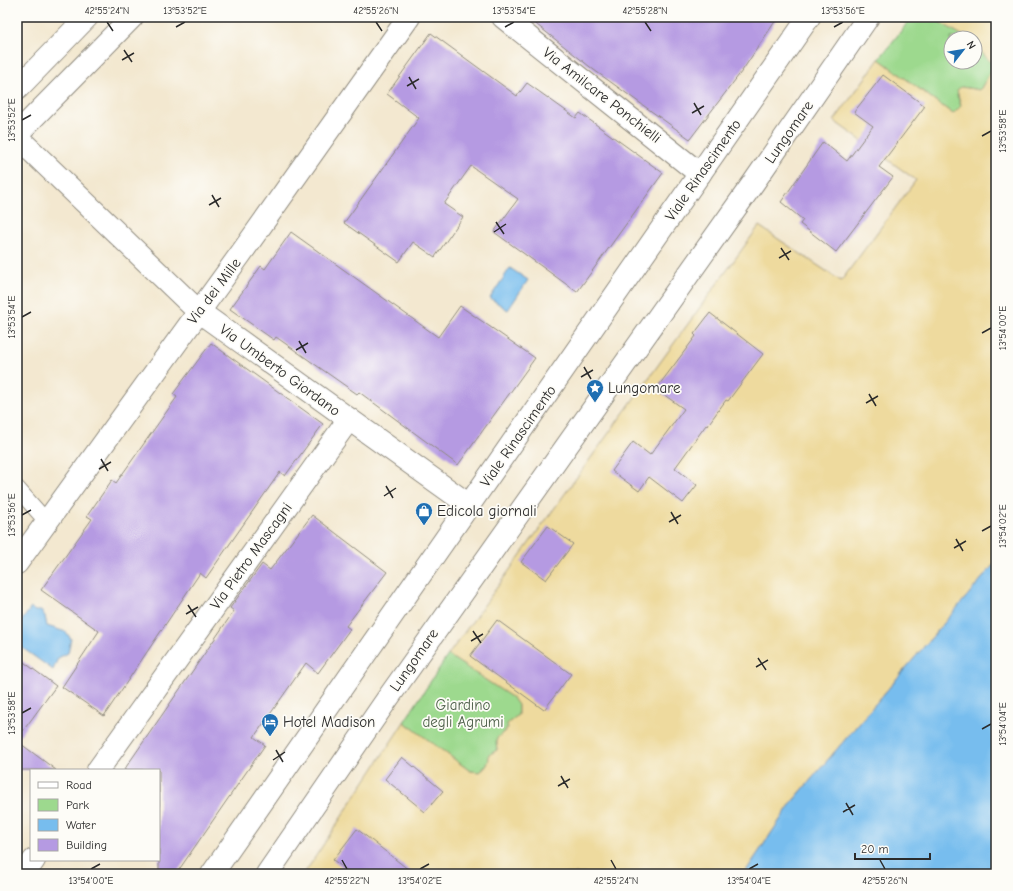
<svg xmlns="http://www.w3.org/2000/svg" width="1013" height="891" font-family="'Comic Neue',sans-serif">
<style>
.green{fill:#9dd98e;stroke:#64825c}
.sand{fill:#eeda9e;stroke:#8c8264}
.water{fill:#77bdee;stroke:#51748c}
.building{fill:#b59ae2}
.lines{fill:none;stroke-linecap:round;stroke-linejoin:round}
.service-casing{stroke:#8f8a7e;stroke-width:17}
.pedestrian-casing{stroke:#8f8a7e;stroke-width:24}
.minor-casing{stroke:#8f8a7e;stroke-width:24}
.tertiary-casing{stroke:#8f8a7e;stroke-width:24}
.service{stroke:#fff;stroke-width:15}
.pedestrian{stroke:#fff;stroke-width:22}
.minor{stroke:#fff;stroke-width:22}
.tertiary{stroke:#fff;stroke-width:22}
.ticks{fill:none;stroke:#2b2b2b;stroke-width:1.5}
.labels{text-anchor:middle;stroke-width:3.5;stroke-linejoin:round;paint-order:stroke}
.street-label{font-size:15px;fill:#2b2b2b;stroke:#fdfcf7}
.poi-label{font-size:15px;fill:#2b2b2b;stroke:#fdfcf7;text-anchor:start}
.park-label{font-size:15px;fill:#4d5f49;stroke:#fdfcf7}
.neatline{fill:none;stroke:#2b2b2b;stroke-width:1.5}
.ticks-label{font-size:10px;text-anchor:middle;fill:#2b2b2b}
</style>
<rect width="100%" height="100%" fill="#fdfcf7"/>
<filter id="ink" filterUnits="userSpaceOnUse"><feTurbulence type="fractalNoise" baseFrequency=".025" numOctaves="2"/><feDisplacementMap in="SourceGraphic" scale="8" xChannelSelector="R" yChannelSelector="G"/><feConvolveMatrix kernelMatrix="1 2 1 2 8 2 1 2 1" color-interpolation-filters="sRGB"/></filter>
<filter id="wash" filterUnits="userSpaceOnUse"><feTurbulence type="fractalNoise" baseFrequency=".012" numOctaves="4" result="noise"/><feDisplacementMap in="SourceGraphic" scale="16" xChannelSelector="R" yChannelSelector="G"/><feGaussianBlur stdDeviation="0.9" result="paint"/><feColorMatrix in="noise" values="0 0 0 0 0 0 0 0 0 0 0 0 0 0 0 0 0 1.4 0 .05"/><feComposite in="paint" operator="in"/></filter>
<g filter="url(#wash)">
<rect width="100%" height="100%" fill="#f3e8d0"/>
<g class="green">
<polygon points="912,17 931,17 967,38 951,38 951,62 975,62 975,45 994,66 980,90 961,87 957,95 961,106 953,114 879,59"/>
<polygon points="448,655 513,698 518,705 518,715 507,724 508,728 502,733 496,742 497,750 489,755 489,762 480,772 470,771 404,722"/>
</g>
<path class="sand" d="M931 17H996V562L792 802 744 874H304L404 722 470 771 480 772C487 767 489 763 489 755L497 750V738L508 728 507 724 518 715V705L513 698 448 655 759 226 841 281 916 180 834 121 879 59 953 114 961 106 957 90 961 87 980 90 994 66 975 45V38H967Z"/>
<g class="water">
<polygon points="510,268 528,280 508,310 490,298"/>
<polygon points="996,562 996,874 744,874 792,802"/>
<polygon points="31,608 35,611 41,611 45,616 47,626 66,632 71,639 68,653 58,658 53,670 17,644 17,627"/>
</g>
<g id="blocks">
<g class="building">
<polygon points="527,17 778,17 742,71 690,139 594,70"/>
<polygon points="431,33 517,96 527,83 576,118 580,113 663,173 577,292 494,232 518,199 471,166 444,204 463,217 435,257 413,242 399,262 344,223 419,118 387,94"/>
<polygon points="883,75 925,106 879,167 893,177 836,252 800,224 803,220 781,202 823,142 847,161 873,126 854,112"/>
<polygon points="291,232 438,337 460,306 535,358 458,465 359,392 357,394 276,337 274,340 230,309 261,266 265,269"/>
<polygon points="710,313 763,354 728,401 726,400 707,426 706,425 675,468 697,485 683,503 649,477 639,491 612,471 633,442 650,455 684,409 656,389 696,336 694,334"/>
<polygon points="211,343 323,424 285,476 280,472 206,578 200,573 104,716 62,687 99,631 41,590 92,519 87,516 112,480 116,483 177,397 173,394"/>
<polygon points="312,515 387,572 346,626 350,629 318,673 306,663 254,737 265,745 176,874 159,874 159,770 124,770 234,611 230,608 262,564 270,570"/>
<polygon points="548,526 573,544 546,580 521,562"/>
<polygon points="497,620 571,674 544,710 470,656"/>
<polygon points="17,657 56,686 17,739"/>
<polygon points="17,741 56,770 17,770"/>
<polygon points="402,757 443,791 425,812 385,779"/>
<polygon points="357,829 414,874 352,874 333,860"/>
</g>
</g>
</g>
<g filter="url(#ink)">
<use href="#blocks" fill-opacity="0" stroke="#8f8a7e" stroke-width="1"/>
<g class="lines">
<defs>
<polyline id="service" points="17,488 47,522"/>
<polyline id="pedestrian" points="267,874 388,698 754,182 868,17"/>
<g id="minor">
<polyline points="503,17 700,174"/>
<polyline points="17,89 87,17"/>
<polyline points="17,134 132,17"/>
<polyline points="17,137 198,311 469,505"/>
<polyline points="98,770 349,419"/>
<polyline points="24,874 34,860"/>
</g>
<g id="tertiary">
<polyline points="17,563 240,255 409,17"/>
<polyline points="212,874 809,17"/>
</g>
</defs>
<use href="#service" class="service-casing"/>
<use href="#pedestrian" class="pedestrian-casing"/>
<use href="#minor" class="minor-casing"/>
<use href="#tertiary" class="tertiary-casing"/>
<use href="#service" class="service"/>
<use href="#pedestrian" class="pedestrian"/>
<use href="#minor" class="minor"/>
<use href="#tertiary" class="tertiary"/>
</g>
</g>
<path class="ticks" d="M107 22 113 31M376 22 382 31M645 22 651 31M176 27 185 22M505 27 514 22M834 27 843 22M124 50 132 62M122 60 134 53M409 77 416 89M407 86 419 79M694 103 701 115M692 113 704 106M22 120 31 115M982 136 991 131M212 195 219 207M209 205 221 198M496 222 504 234M494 232 506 224M781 248 789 260M779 258 791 251M22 317 31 312M982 333 991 328M299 341 306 353M296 350 308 343M584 367 591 379M581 377 593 370M869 394 876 406M866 403 878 396M101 459 108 471M99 469 111 462M386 486 393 498M384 496 396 488M671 512 678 524M22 515 31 510M669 522 681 515M982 531 991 526M956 539 963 551M954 548 966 541M188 605 196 617M186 614 198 607M473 631 481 643M471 641 483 634M758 658 766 670M756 667 768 660M22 713 31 708M982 729 991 724M276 750 283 762M273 760 285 752M561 776 568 788M558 786 570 779M846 803 853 815M843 812 855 805M342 860 347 869M611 860 616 869M880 860 885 869M91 869 100 864M420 869 429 864M749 869 758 864"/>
<defs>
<symbol id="sight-pin" viewBox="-11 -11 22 30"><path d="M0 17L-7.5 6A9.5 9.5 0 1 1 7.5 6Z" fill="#1f6fb2" stroke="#fdfcf7"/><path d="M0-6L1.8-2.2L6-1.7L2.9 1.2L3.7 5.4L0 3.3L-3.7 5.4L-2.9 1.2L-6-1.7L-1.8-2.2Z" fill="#fff"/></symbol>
<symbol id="shop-pin" viewBox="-11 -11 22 30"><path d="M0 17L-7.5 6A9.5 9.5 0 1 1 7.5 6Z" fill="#1f6fb2" stroke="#fdfcf7"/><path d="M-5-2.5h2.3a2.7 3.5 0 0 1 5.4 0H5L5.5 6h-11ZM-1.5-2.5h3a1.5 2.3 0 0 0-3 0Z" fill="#fff"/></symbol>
<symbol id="hotel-pin" viewBox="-11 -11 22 30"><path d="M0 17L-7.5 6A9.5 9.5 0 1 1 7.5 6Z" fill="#1f6fb2" stroke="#fdfcf7"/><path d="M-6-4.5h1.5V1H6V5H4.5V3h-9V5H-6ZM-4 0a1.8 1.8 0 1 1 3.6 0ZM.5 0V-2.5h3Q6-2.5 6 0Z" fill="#fff"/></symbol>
</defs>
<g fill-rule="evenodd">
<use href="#sight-pin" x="585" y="378" width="20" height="27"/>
<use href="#shop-pin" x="414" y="501" width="20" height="27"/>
<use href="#hotel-pin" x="260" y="712" width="20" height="27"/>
</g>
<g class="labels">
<g class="street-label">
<text transform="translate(602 95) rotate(38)" y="5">Via Amilcare Ponchielli</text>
<text transform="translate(789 132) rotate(-55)" y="5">Lungomare</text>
<text transform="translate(703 170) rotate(-55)" y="5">Viale Rinascimento</text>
<text transform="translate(214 291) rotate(-53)" y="5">Via dei Mille</text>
<text transform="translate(280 370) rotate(36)" y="5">Via Umberto Giordano</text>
<text transform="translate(518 436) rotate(-55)" y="5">Viale Rinascimento</text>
<text transform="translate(251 556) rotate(-54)" y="5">Via Pietro Mascagni</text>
<text transform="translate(414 660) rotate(-55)" y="5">Lungomare</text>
</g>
<g class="poi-label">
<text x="608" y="393">Lungomare</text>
<text x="437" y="516">Edicola giornali</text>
<text x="283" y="727">Hotel Madison</text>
</g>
<g class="park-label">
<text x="463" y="710">Giardino<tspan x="463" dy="17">degli Agrumi</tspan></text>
</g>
</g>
<rect width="1013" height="891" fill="none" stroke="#fdfcf7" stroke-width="44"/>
<rect x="30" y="769" width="130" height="92" fill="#fdfcf7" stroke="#a9a8a5"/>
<rect x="38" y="782" width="20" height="6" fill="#ffffff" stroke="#a9a8a5"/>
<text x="66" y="789" font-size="12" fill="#2b2b2b">Road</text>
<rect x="38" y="799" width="20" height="12" fill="#9dd98e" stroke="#a9a8a5"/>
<text x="66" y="809" font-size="12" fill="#2b2b2b">Park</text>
<rect x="38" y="819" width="20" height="12" fill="#77bdee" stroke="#a9a8a5"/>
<text x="66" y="829" font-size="12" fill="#2b2b2b">Water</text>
<rect x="38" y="839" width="20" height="12" fill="#b59ae2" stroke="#a9a8a5"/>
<text x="66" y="849" font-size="12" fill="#2b2b2b">Building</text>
<g transform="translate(963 50) rotate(59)"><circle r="19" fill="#fdfcf7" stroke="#a9a8a5"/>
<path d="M0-3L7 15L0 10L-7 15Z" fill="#1f6fb2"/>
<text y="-6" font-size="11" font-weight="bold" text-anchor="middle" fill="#2b2b2b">N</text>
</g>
<path d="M855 853v6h75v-6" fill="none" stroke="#2b2b2b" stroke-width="2"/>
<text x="861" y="853" font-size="12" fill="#2b2b2b" stroke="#fdfcf7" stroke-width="3" paint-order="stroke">20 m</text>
<rect x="22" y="22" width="969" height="847" class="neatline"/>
<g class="ticks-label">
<text x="107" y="14">42°55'24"N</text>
<text x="185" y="14">13°53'52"E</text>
<text x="376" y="14">42°55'26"N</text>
<text x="514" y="14">13°53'54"E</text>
<text x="645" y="14">42°55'28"N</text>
<text x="843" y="14">13°53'56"E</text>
<text transform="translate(11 120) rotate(-90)" y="4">13°53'52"E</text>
<text transform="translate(1002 131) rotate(-90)" y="4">13°53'58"E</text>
<text transform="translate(11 317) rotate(-90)" y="4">13°53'54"E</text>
<text transform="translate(1002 328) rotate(-90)" y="4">13°54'00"E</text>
<text transform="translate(11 515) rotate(-90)" y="4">13°53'56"E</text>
<text transform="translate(1002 526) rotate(-90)" y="4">13°54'02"E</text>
<text transform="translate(11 713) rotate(-90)" y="4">13°53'58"E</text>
<text transform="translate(1002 724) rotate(-90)" y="4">13°54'04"E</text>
<text x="91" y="884">13°54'00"E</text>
<text x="347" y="884">42°55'22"N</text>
<text x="420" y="884">13°54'02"E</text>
<text x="616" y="884">42°55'24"N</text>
<text x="749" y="884">13°54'04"E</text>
<text x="885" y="884">42°55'26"N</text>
</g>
</svg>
